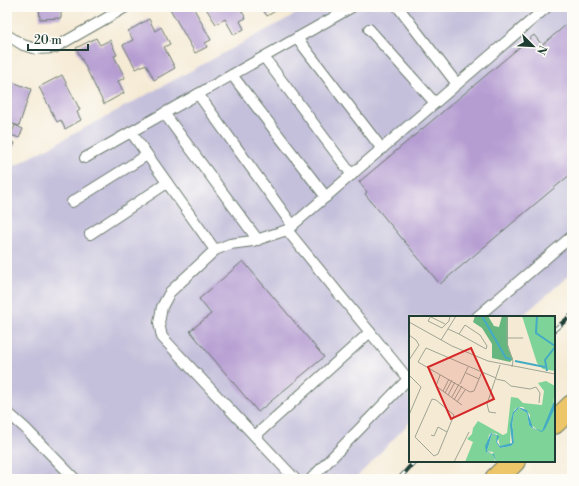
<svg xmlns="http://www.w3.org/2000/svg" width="579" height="486" font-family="'Libre Bodoni',serif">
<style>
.industrial{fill:#c4c0db}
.building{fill:#b59dd2}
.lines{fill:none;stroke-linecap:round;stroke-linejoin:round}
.service-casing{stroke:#6a7a6c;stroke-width:12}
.primary-casing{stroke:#6a7a6c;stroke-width:24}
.service{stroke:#fff;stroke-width:10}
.primary{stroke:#ecc669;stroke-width:22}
.rail-casing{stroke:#1f3d34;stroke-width:4.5}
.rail{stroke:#fdfcf7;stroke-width:3;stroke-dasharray:9;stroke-linecap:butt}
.inset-river{fill:none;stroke:#44abc4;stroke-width:2}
.inset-road{fill:none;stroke:#9fa594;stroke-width:1}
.view{fill:#d62828;fill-opacity:0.15;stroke:#d62828;stroke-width:2}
.inset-edge{fill:none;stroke:#1f3d34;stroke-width:2}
</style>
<rect width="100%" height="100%" fill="#fdfcf7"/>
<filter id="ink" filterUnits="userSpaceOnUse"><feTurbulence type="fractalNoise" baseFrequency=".025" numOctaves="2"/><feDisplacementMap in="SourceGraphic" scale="8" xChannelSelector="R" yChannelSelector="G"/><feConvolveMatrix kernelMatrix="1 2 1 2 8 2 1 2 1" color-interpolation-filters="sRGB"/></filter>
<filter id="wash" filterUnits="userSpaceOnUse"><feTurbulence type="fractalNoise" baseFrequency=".012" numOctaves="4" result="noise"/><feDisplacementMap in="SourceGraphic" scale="16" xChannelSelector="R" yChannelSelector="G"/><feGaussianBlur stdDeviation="0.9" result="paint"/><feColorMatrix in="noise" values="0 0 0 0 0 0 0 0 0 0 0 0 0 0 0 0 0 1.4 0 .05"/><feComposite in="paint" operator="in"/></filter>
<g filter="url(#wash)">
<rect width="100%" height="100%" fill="#f5ead4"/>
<polygon class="industrial" points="309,7 572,7 572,273 521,317 410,317 410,422 355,479 7,479 7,170"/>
<g id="blocks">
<g class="building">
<polygon points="39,7 61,7 61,18 40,19"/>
<polygon points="169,7 193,7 211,40 205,43 207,47 195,53"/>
<polygon points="205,7 239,7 246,18 240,21 244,29 234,35 225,19 216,24"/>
<polygon points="261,7 282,7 267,16"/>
<polygon points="149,19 155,31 161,27 170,44 164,47 175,68 154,80 146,64 136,69 123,45 133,40 128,31"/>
<polygon points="572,20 572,173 440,284 365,194 367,192 359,182 534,35 542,45"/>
<polygon points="96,38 100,45 110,40 117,55 114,56 125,78 118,81 124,93 104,104 76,48"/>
<polygon points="62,75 80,110 77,112 81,120 65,129 61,120 57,122 39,87"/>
<polygon points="7,80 31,89 19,126 10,123 7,131"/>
<polygon points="15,125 23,129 19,138 11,135"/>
<polygon points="8,140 15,143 13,148 7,146"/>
<polygon points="243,261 324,357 258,412 190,331 211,314 199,299"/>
<polygon points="235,475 239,479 231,479"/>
</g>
</g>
</g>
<g filter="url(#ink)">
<use href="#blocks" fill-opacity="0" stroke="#6a7a6c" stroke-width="1"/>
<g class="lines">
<defs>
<g id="service">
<polyline points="398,7 457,84"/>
<polyline points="369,29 435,103"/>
<polyline points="7,35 23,45 37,49 54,48 126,7"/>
<polyline points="297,38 382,149"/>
<polyline points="264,57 352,175"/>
<polyline points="232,75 326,197"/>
<polyline points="198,94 293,226"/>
<polyline points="164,113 258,240"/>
<polyline points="131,132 215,250"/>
<polyline points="85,158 352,7"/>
<polyline points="72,202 147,155"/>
<polyline points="287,230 408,379"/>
<polyline points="90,234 167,183"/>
<polyline points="477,317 572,236"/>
<polyline points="7,412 25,428 75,479"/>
<polyline points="255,436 370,332"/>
<polyline points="295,479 162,337 159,323 162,307 170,292 215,250 230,244 253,241 287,230 547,7"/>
<polyline points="311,479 410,377"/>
</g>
<g id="primary">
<polyline points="554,423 572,406"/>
<polyline points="496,479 514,461"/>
</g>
</defs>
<use href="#service" class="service-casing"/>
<use href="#primary" class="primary-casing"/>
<use href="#service" class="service"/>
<use href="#primary" class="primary"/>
<defs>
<g id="rail">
<polyline points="554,330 572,315"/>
<polyline points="399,479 415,461"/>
</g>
</defs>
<use href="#rail" class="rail-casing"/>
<use href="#rail" class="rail"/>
</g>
</g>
<g transform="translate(409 316)">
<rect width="146" height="146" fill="#f5ead4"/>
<path d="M113 0H146V55L134 53 128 47ZM137 65 146 70 144 91 146 87V146H87L84 136 78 135 83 118 89 120 87 126 91 132 102 130 105 127 104 114 103 109 105 97 110 92 118 97 120 109 123 112 130 115 121 108V99L114 91H109L105 94 102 109 101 129 91 130 88 118 82 117 80 119 77 136 84 138 86 146H56L64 126 58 123 63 118 64 112 69 105 94 119 98 117 102 81 109 82 114 87 133 89 135 75 129 67Z" fill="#7ed498"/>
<path d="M66 0H79L85 10 90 11 93 0H99V32L104 43 101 46 83 42V28L73 12 64 6Z" fill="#66b680"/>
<path d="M146 83V90L145 94 136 113 133 116 123 112 120 109 118 97 110 92 105 97 103 109 104 114 105 127 102 130 91 132 87 126 88 120 83 118 78 135 85 138 87 146 83 137 77 136 76 130 82 117 90 120 88 126 91 130 103 127 101 109 104 96 109 91 118 94 124 112 133 115Z" fill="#44abc4"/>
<path class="inset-river" d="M73 0 97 42 102 43M128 0 127 17 146 30M106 45 136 51M138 55 136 44 146 31"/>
<path class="inset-road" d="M22 0 19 5 33 12 40 5 41 0M98 0V27L104 45 103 51M22 1 36 8M0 6 43 30 79 45 146 58M39 13 50 18 56 9 71 19 78 30 77 33 50 18M0 19 7 24 10 29 0 44M98 22H114M32 24 47 0M73 56 65 75 61 76 9 46 17 32 87 62M57 57 70 63M0 59 12 71 0 99M31 59 27 70 53 89M87 63 96 65 102 70 121 73 127 71 131 77 130 87M51 68 59 51M34 75 40 63M36 77 43 64M39 79 46 66M43 81 50 68M23 83 27 84 45 99 29 138 25 140 6 121ZM45 84 53 70M48 86 56 74M87 97 80 96 78 88 91 49M22 119 25 120 29 111 38 116M45 146 60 116"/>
<path class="view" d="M62 32 85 83 42 103 19 51Z"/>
<rect width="146" height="146" class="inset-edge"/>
</g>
<rect width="579" height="486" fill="none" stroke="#fdfcf7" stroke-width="24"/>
<g transform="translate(533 46) rotate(114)" stroke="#fdfcf7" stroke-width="3" paint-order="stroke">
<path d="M0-3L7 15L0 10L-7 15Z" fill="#1f3d34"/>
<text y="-6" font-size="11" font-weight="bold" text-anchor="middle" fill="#1f3d34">N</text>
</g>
<path d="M28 44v6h60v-6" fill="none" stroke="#1f3d34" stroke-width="2"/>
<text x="34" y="44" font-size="12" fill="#1f3d34" stroke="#fdfcf7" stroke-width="3" paint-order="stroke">20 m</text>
</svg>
